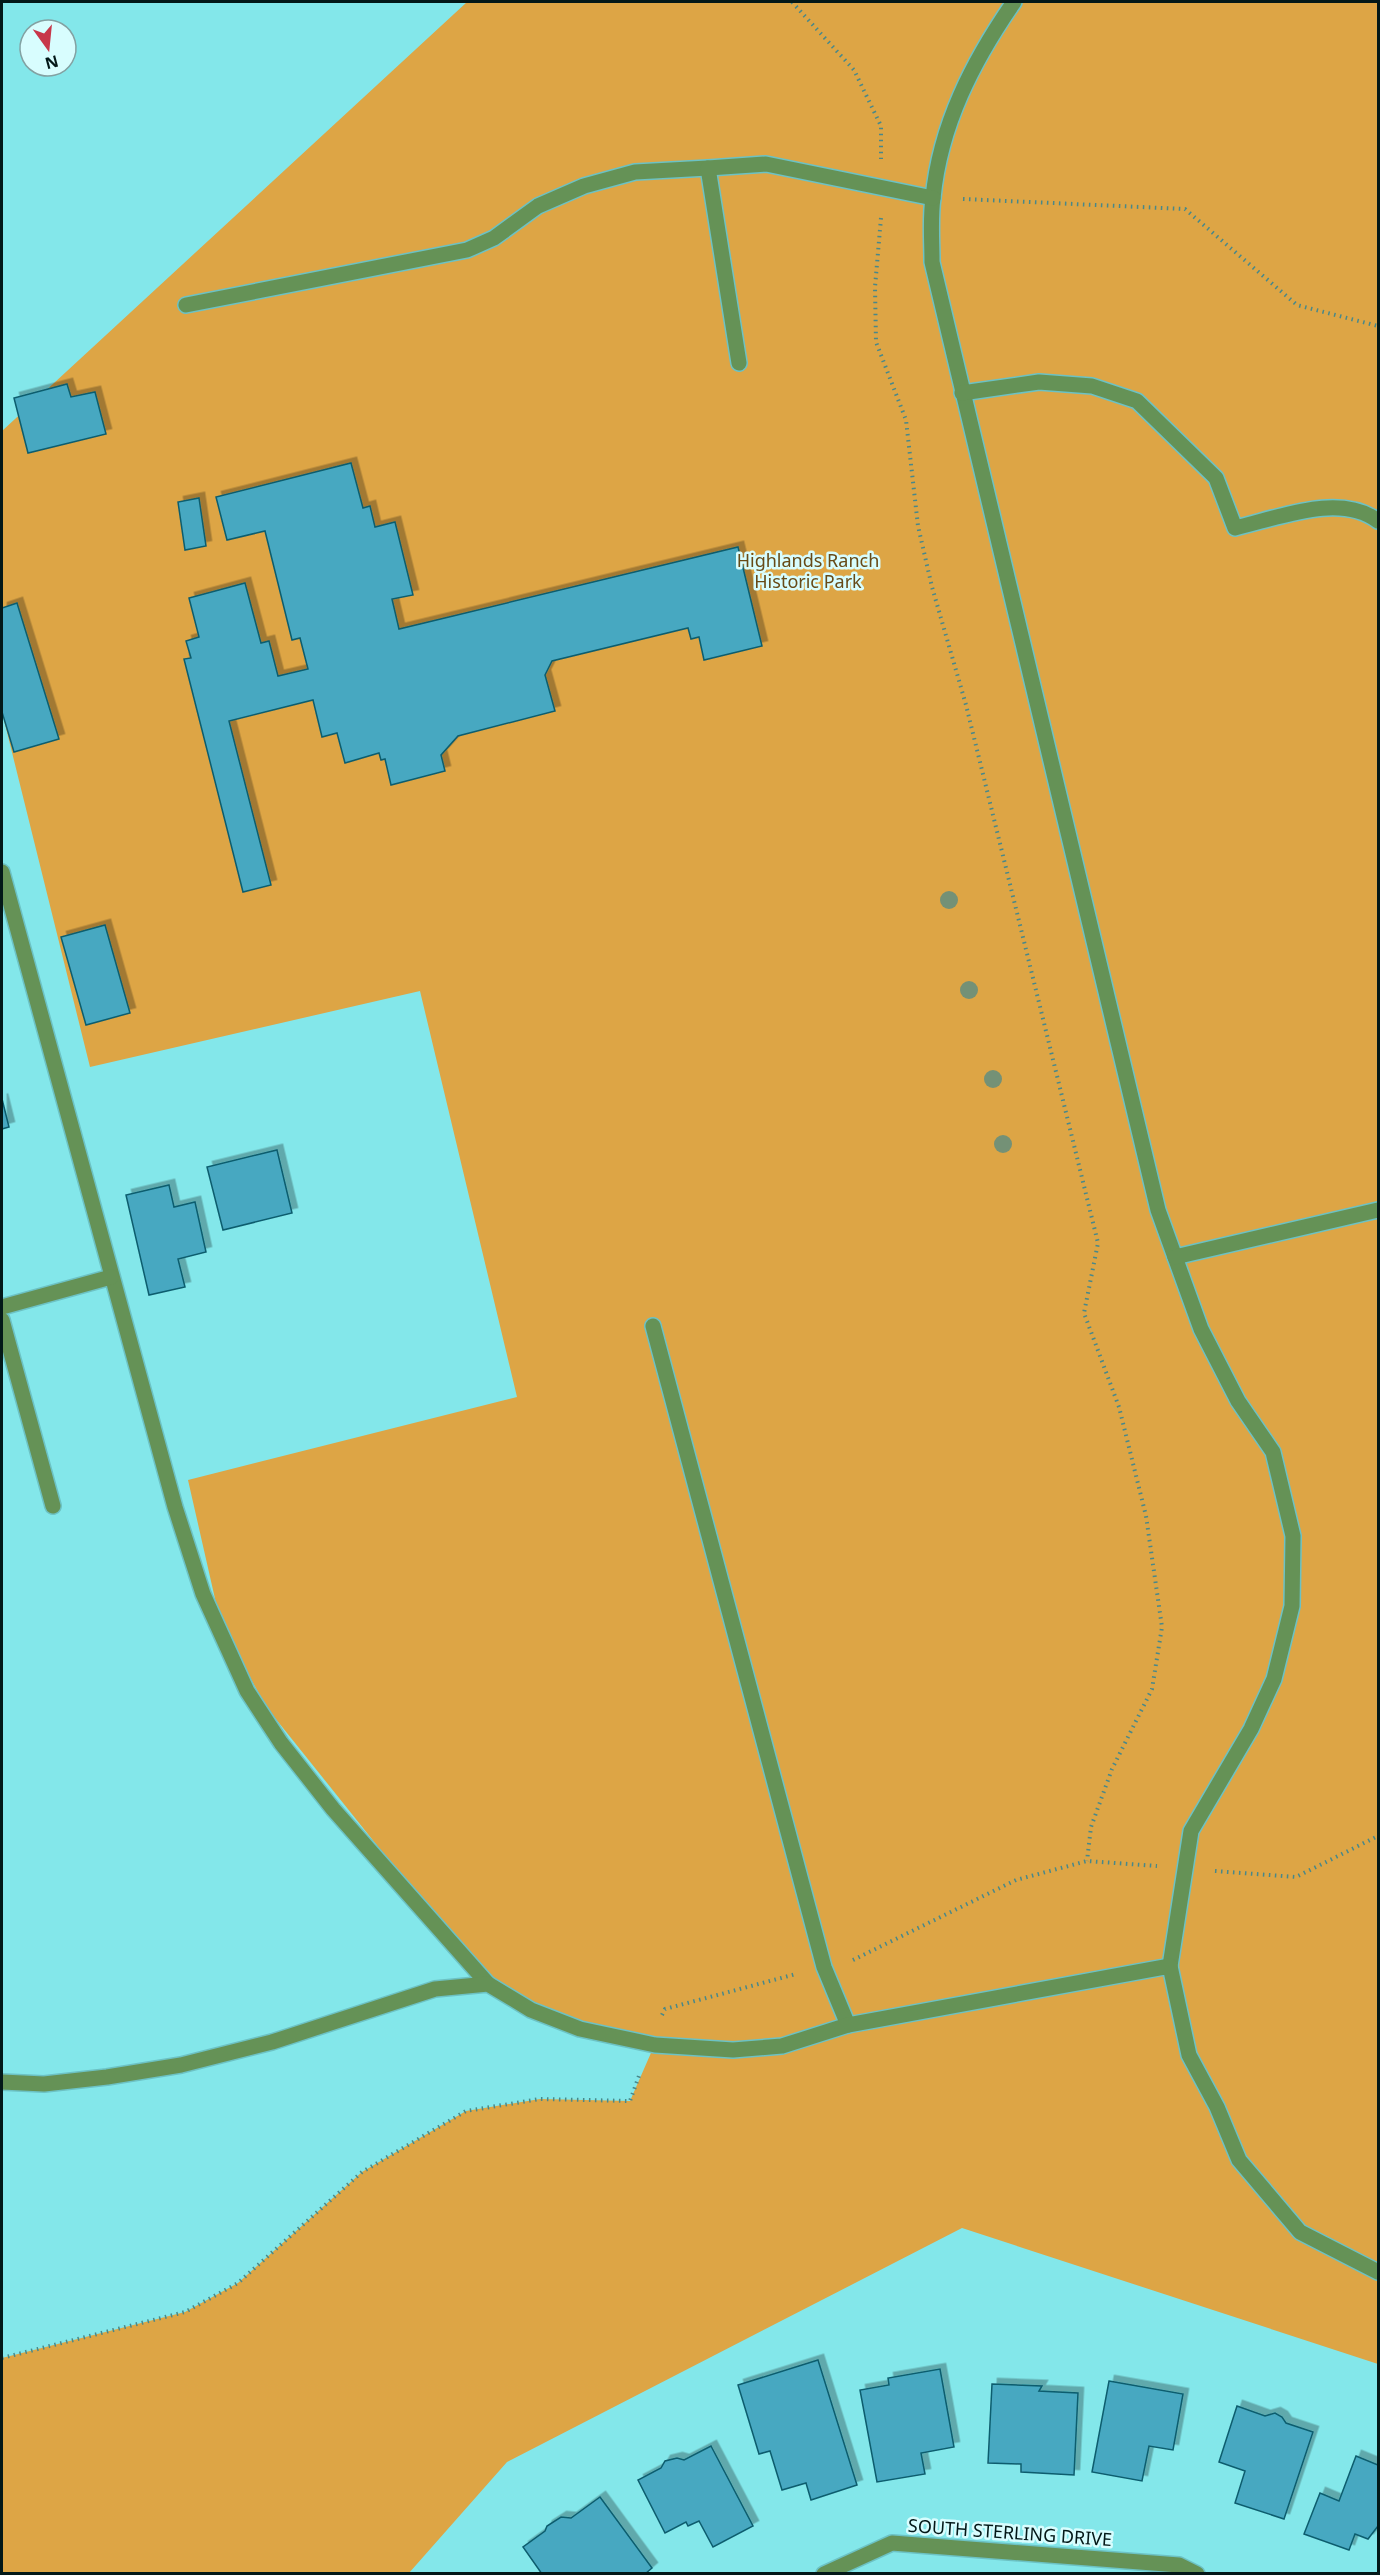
<svg xmlns="http://www.w3.org/2000/svg" width="1380" height="2575" font-family="'Noto Sans',sans-serif">
<style>
.green{fill:#dda545}
.building{fill:#46a8c1;stroke:#0d5d6e;stroke-width:1.5;filter:url(#shadow)}
.lines{fill:none;stroke-linecap:round;stroke-linejoin:round}
.minor-casing{stroke:#6cc2c4;stroke-width:18}
.path{stroke:#48888a;stroke-width:4;stroke-dasharray:1.5 4.5;stroke-linecap:butt}
.minor{stroke:#659256;stroke-width:15}
.tree{fill:#749176}
.labels{text-anchor:middle;stroke-width:5;stroke-linejoin:round;paint-order:stroke}
.park-label{font-size:18px;fill:#674a17;stroke:#d8fdfe}
.street-label{font-size:18px;fill:#031818;stroke:#d8fdfe}
</style>
<defs>
<filter id="shadow"><feDropShadow dx="5.5" dy="-5.5" stdDeviation="0" flood-color="#0004"/></filter>
</defs>
<rect width="100%" height="100%" fill="#83e7ea"/>
<polygon class="green" points="467,2 1378,2 1378,2364 962,2228 507,2462 409,2573 2,2574 2,2358 185,2312 238,2283 362,2172 466,2111 540,2099 630,2101 654,2046 580,2029 488,1984 267,1708 221,1625 188,1480 517,1397 420,991 90,1067 2,712 2,431"/>
<g class="building">
<polygon points="67,384 71,397 95,392 106,434 28,453 14,398"/>
<polygon points="351,463 363,508 370,506 375,527 395,522 413,595 392,599 399,629 738,547 762,646 704,660 699,637 691,639 688,628 552,661 545,675 555,711 458,736 441,755 445,771 391,785 385,759 381,760 379,753 345,763 337,733 322,737 313,700 229,721 271,885 243,892 184,659 191,658 186,641 199,637 189,598 245,583 261,643 269,641 278,676 308,669 300,638 292,640 265,531 227,540 216,497"/>
<polygon points="199,498 206,546 185,550 178,502"/>
<polygon points="17,603 59,739 14,752 2,712 2,608"/>
<polygon points="105,925 130,1013 86,1025 61,937"/>
<polygon points="2,1099 9,1127 2,1129"/>
<polygon points="277,1150 292,1213 223,1230 207,1167"/>
<polygon points="169,1185 174,1207 195,1202 206,1252 178,1259 185,1287 149,1295 126,1195"/>
<polygon points="818,2360 857,2485 811,2500 806,2483 782,2490 770,2451 759,2454 738,2385"/>
<polygon points="940,2369 954,2447 921,2453 925,2474 877,2482 860,2390 889,2385 888,2378"/>
<polygon points="1109,2381 1183,2394 1173,2450 1149,2446 1142,2481 1092,2472"/>
<polygon points="992,2384 1042,2386 1039,2391 1078,2393 1074,2475 1021,2472 1021,2464 988,2463"/>
<polygon points="1237,2406 1265,2416 1275,2413 1282,2417 1286,2423 1313,2432 1284,2519 1235,2503 1245,2471 1219,2462"/>
<polygon points="711,2446 753,2526 713,2547 699,2521 688,2526 686,2522 665,2533 638,2480 661,2468 665,2461 677,2458 684,2460"/>
<polygon points="1356,2456 1378,2465 1378,2526 1368,2539 1355,2534 1349,2550 1304,2534 1320,2493 1339,2501"/>
<polygon points="600,2497 652,2568 645,2574 542,2574 523,2547 545,2531 547,2526 561,2517 571,2518"/>
</g>
<g class="lines">
<defs>
<g id="minor">
<path d="M1014 2C973 61 940 125 933 198 930 219 932 241 932 262L1158 1210 1201 1329 1238 1401 1273 1452 1293 1536 1292 1606 1274 1679 1251 1729 1191 1831 1170 1966"/>
<polyline points="186,305 467,250 494,238 538,206 584,186 635,172 708,168"/>
<polyline points="739,363 708,168 766,164 933,198"/>
<path d="M962 393 1039 382 1092 386 1137 401 1216 478 1235 528C1278 518 1340 492 1378 521"/>
<polyline points="2,872 175,1507 203,1594 247,1691 281,1743 333,1809 488,1984"/>
<polyline points="1175,1257 1378,1210"/>
<polyline points="2,1307 111,1277"/>
<polyline points="2,1320 53,1506"/>
<polyline points="653,1326 824,1967 848,2025"/>
<polyline points="2,2082 44,2084 107,2077 181,2065 272,2042 435,1989 488,1984 531,2010 580,2029 655,2045 733,2050 782,2046 848,2025 1170,1966 1189,2055 1217,2107 1239,2160 1300,2232 1378,2272"/>
<polyline points="824,2574 892,2543 1179,2565 1197,2574"/>
</g>
</defs>
<use href="#minor" class="minor-casing"/>
<g class="path">
<polyline points="792,2 854,70 881,126 881,159"/>
<polyline points="963,199 1185,209 1297,305 1378,326"/>
<polyline points="881,218 875,287 876,342 906,420 918,526 932,587 966,705 1098,1243 1084,1313 1119,1407 1146,1516 1162,1627 1152,1689 1112,1769 1091,1827 1087,1861"/>
<polyline points="1215,1871 1296,1877 1378,1836"/>
<polyline points="853,1960 1016,1880 1087,1861 1157,1866"/>
<polyline points="662,2015 665,2009 796,1974"/>
<polyline points="2,2358 185,2312 238,2283 362,2172 466,2111 540,2099 630,2101 640,2073"/>
</g>
<use href="#minor" class="minor"/>
</g>
<g class="tree">
<circle cx="949" cy="900" r="9"/>
<circle cx="969" cy="990" r="9"/>
<circle cx="993" cy="1079" r="9"/>
<circle cx="1003" cy="1144" r="9"/>
</g>
<g class="labels">
<g class="park-label">
<text x="808" y="567">Highlands Ranch<tspan x="808" dy="21">Historic Park</tspan></text>
</g>
<g class="street-label">
<text transform="translate(1010 2533) rotate(4)" y="6">SOUTH STERLING DRIVE</text>
</g>
</g>
<rect width="1380" height="2575" fill="none" stroke="#031818" stroke-width="6"/>
<g transform="translate(48 48) rotate(165)"><circle r="28" fill="#d8fdfe" stroke="#83a1a2" stroke-width="1.5"/>
<path d="M0-4.5L10 22L0 15L-10 22Z" fill="#c7374a"/>
<text y="-9" font-size="16" font-weight="bold" text-anchor="middle" fill="#031818">N</text>
</g>
</svg>
